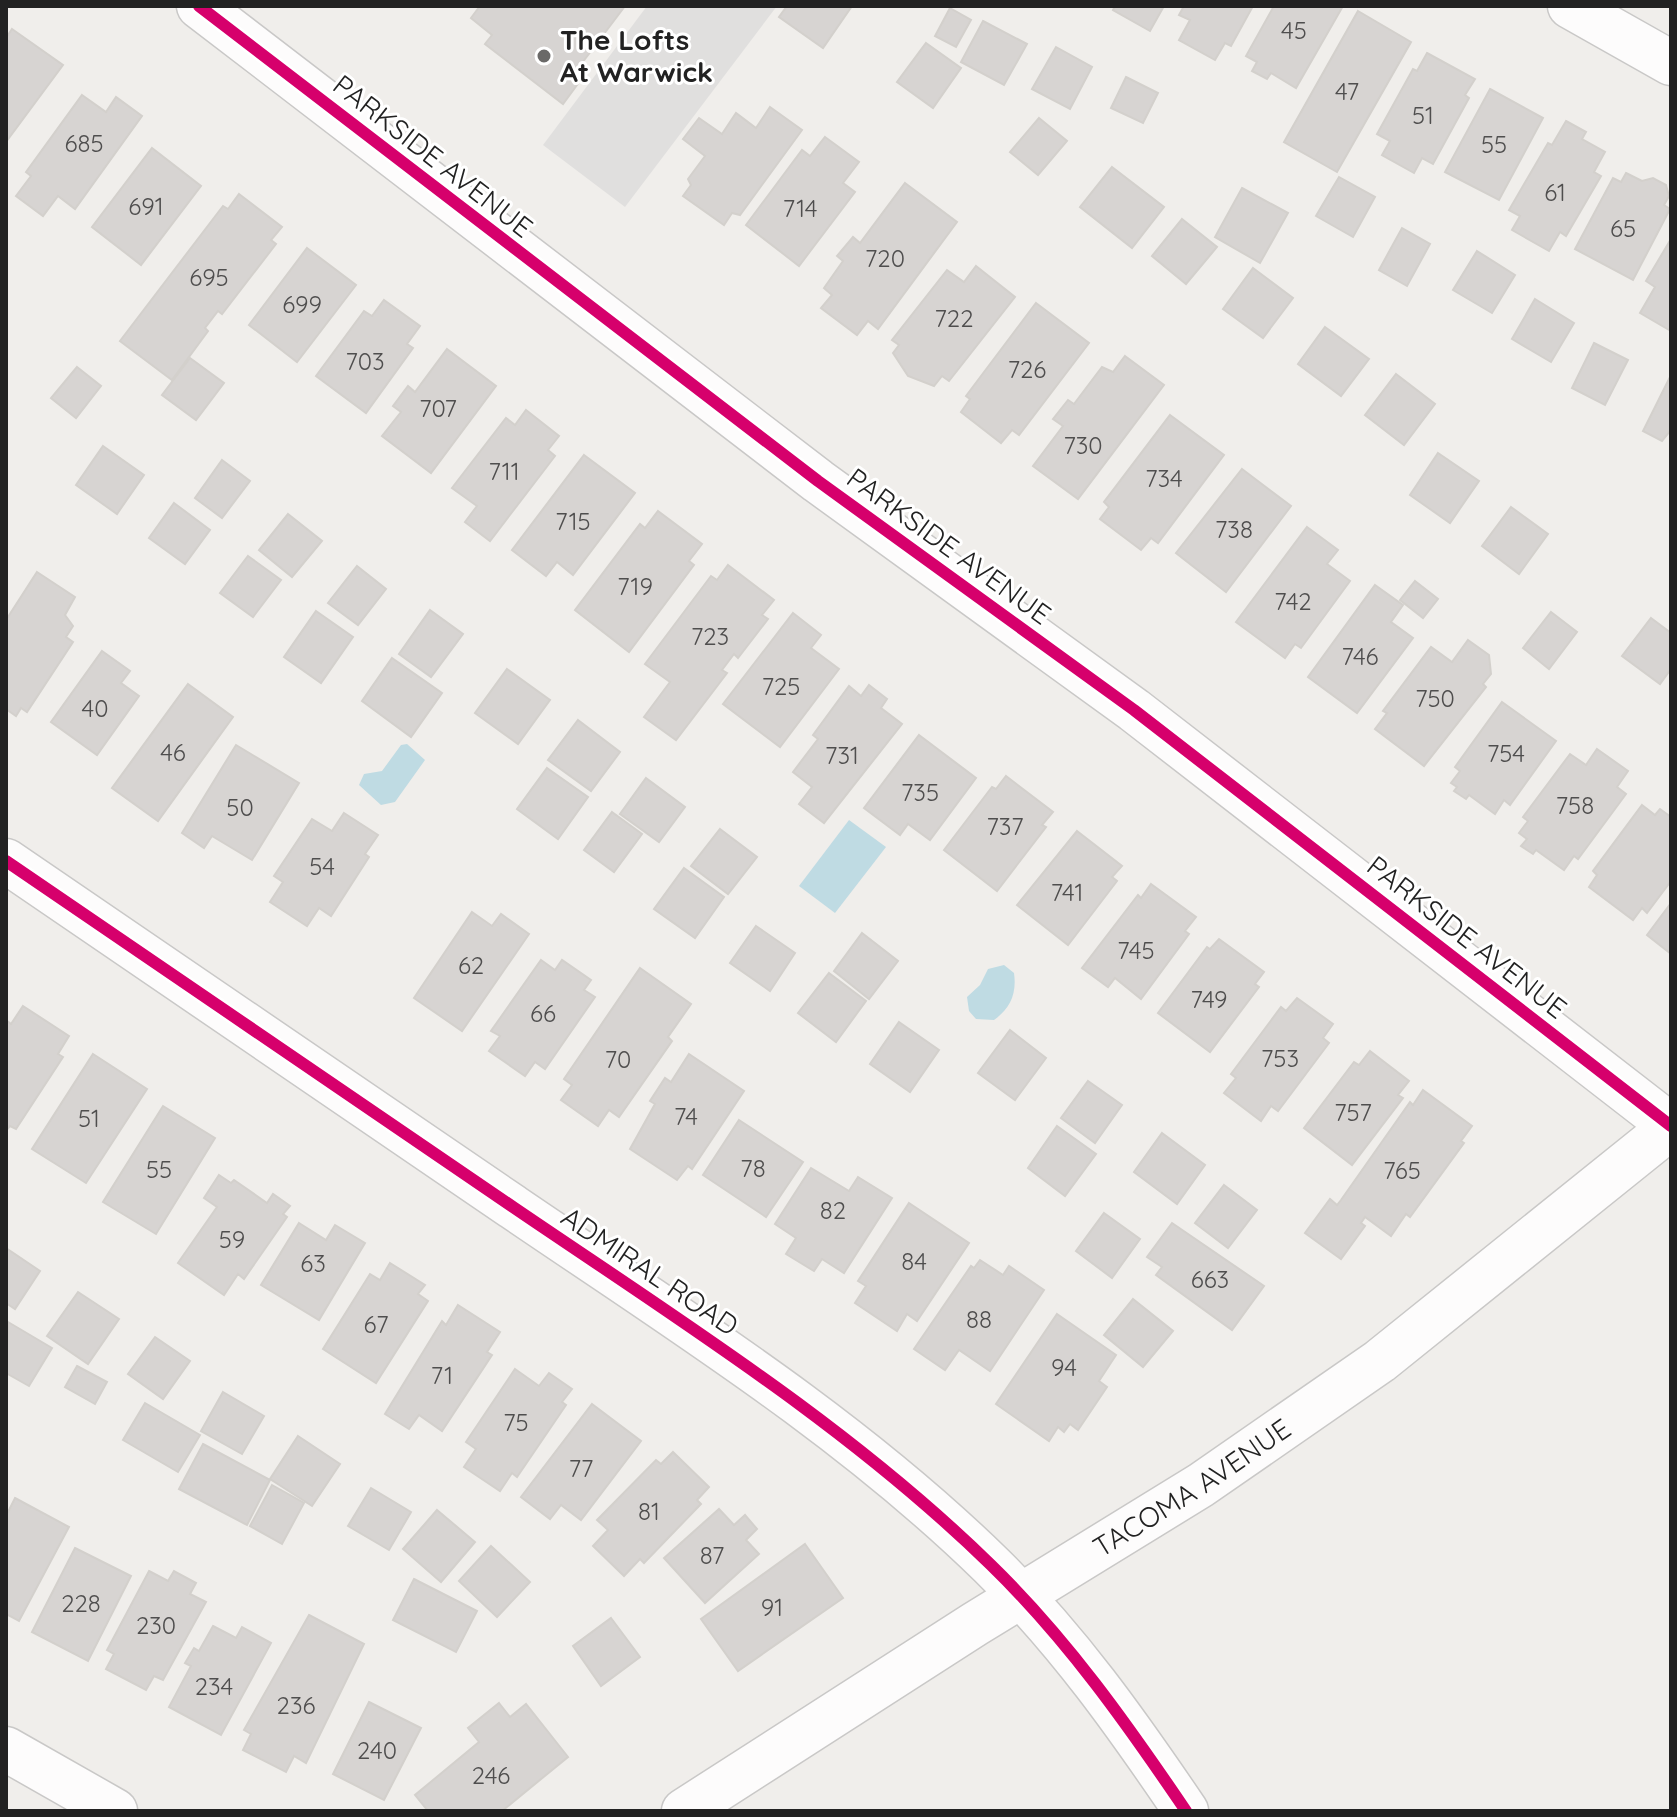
<svg xmlns="http://www.w3.org/2000/svg" width="1677" height="1817" font-family="Quicksand,sans-serif">
<style>
.parking{fill:#e0dfde}
.water{fill:#bfdbe3}
.building{fill:#d7d4d2;stroke:#d3d0cc;stroke-width:2}
.lines{fill:none;stroke-linecap:round;stroke-linejoin:round}
.minor-casing{stroke:#c9c8c7;stroke-width:47}
.minor{stroke:#fdfcfc;stroke-width:44}
.cycleway-casing{stroke:#fff;stroke-width:17}
.cycleway{stroke:#d6006c;stroke-width:12}
.poi-dot{fill:#6a6968;stroke:#fff;stroke-width:3}
.labels{text-anchor:middle;stroke-width:6;stroke-linejoin:round;paint-order:stroke}
.number-label{font-size:24px;fill:#4f4e4e}
.poi-label{font-size:28px;font-weight:bold;fill:#222;stroke:#fff;text-anchor:start}
.street-label{font-size:28px;fill:#222;stroke:#fff}
</style>
<rect width="100%" height="100%" fill="#f0eeeb"/>
<polygon class="parking" points="647,6 777,6 625,207 543,145"/>
<g class="water">
<polygon points="407,744 425,760 395,802 381,805 359,785 364,774 382,771 401,745"/>
<polygon points="849,820 886,847 835,913 799,886"/>
<path d="M1004 965 1014 973C1017 994 1010 1009 994 1020L976 1019 969 1011 967 997 980 985 988 969Z"/>
</g>
<g class="building">
<polygon points="480,6 625,6 573,75 580,81 563,104 485,44 492,35 471,18"/>
<polygon points="787,6 852,6 823,48 779,17"/>
<polygon points="1115,6 1164,6 1150,31 1113,10"/>
<polygon points="1184,6 1253,6 1231,46 1225,43 1215,60 1179,40 1190,20 1179,15"/>
<polygon points="1274,6 1343,6 1296,88 1271,73 1267,79 1252,71 1257,62 1246,56"/>
<polygon points="950,8 971,20 956,47 935,36"/>
<polygon points="1358,11 1411,42 1337,172 1284,142"/>
<polygon points="983,21 1027,44 1004,85 961,62"/>
<polygon points="12,29 63,65 6,142 6,38"/>
<polygon points="926,43 961,68 933,108 897,82"/>
<polygon points="1056,47 1092,67 1070,109 1032,89"/>
<polygon points="1427,53 1475,79 1465,95 1469,98 1433,164 1422,158 1414,173 1382,155 1390,141 1377,134 1413,69 1417,71"/>
<polygon points="1126,77 1158,93 1143,123 1111,108"/>
<polygon points="1490,89 1543,118 1499,200 1445,172"/>
<polygon points="82,95 106,112 116,97 142,116 75,209 58,196 43,216 16,196 31,176 26,172"/>
<polygon points="770,107 802,130 740,215 732,213 724,225 683,196 691,185 688,179 705,156 683,139 699,118 722,134 736,113 756,128"/>
<polygon points="1039,118 1067,141 1038,175 1010,152"/>
<polygon points="1566,121 1586,132 1582,139 1605,152 1594,172 1601,176 1566,236 1560,232 1549,251 1512,230 1520,216 1509,210 1548,143 1552,145"/>
<polygon points="825,137 859,162 843,183 855,192 799,266 746,225 802,150 810,156"/>
<polygon points="152,148 201,186 141,265 92,227"/>
<polygon points="1112,167 1164,207 1132,248 1080,207"/>
<polygon points="1626,173 1642,181 1653,178 1666,185 1669,196 1664,205 1670,209 1633,280 1575,249 1613,178 1621,182"/>
<polygon points="1339,177 1375,197 1353,237 1316,216"/>
<polygon points="905,183 957,222 878,329 868,321 857,335 821,308 832,295 824,288 843,261 837,256 853,237 860,243"/>
<polygon points="1242,188 1288,213 1260,263 1215,237"/>
<polygon points="239,194 282,227 271,240 276,244 222,314 218,311 205,328 208,331 172,380 120,341 223,206 228,209"/>
<polygon points="1182,219 1217,247 1186,284 1152,256"/>
<polygon points="1402,228 1430,244 1407,286 1379,270"/>
<polygon points="1671,239 1671,331 1640,313 1655,287 1646,281"/>
<polygon points="307,248 356,285 297,362 249,325"/>
<polygon points="1477,251 1515,275 1492,313 1453,290"/>
<polygon points="976,266 1015,297 949,381 942,376 934,386 908,376 893,353 899,345 892,340 947,270 964,282"/>
<polygon points="1253,268 1293,298 1263,338 1223,309"/>
<polygon points="1535,299 1574,323 1551,362 1512,339"/>
<polygon points="384,300 420,326 407,344 413,348 366,413 316,376 364,311 372,316"/>
<polygon points="1036,303 1089,343 1019,435 1012,430 1001,443 961,412 970,399 966,396"/>
<polygon points="1325,327 1369,359 1341,396 1298,364"/>
<polygon points="1594,343 1628,360 1605,405 1572,388"/>
<polygon points="447,349 496,386 431,473 382,436 401,412 393,406 408,386 415,392"/>
<polygon points="1125,356 1164,385 1078,499 1033,466 1063,426 1053,419 1068,400 1074,404 1102,367 1113,372"/>
<polygon points="190,358 224,383 196,420 162,395"/>
<polygon points="77,367 101,386 76,418 51,398"/>
<polygon points="1396,374 1435,404 1404,445 1365,415"/>
<polygon points="1670,377 1671,430 1662,441 1643,431"/>
<polygon points="526,410 559,436 548,450 555,456 490,541 465,522 477,506 452,488 506,418 515,425"/>
<polygon points="1170,415 1224,455 1158,543 1151,538 1141,550 1100,519 1109,507 1104,502"/>
<polygon points="103,446 144,475 117,514 76,485"/>
<polygon points="1438,453 1479,481 1450,523 1410,495"/>
<polygon points="584,455 635,493 573,575 557,562 546,576 512,550"/>
<polygon points="222,460 250,481 222,518 195,498"/>
<polygon points="1242,469 1291,506 1226,592 1176,553"/>
<polygon points="174,503 210,530 185,564 149,538"/>
<polygon points="1511,507 1548,534 1519,574 1482,546"/>
<polygon points="658,511 702,544 689,561 694,565 629,652 575,610 640,524 645,528"/>
<polygon points="288,514 322,541 292,577 259,550"/>
<polygon points="1307,527 1338,550 1327,564 1350,581 1301,648 1295,644 1285,658 1236,622"/>
<polygon points="248,556 281,580 253,617 220,593"/>
<polygon points="728,565 774,600 762,615 768,619 738,658 734,654 722,670 727,673 676,740 644,717 670,682 645,664 711,576 717,580"/>
<polygon points="357,566 386,589 358,625 328,603"/>
<polygon points="37,572 75,597 65,615 73,626 66,637 73,642 27,712 21,708 16,716 6,709 6,620"/>
<polygon points="1415,581 1438,599 1423,618 1400,600"/>
<polygon points="1375,585 1403,605 1391,622 1413,638 1357,713 1308,677"/>
<polygon points="430,610 463,634 431,677 399,654"/>
<polygon points="316,611 353,637 321,683 284,657"/>
<polygon points="1551,612 1577,632 1549,669 1523,648"/>
<polygon points="793,613 821,635 811,648 839,669 780,747 723,704"/>
<polygon points="1651,618 1671,633 1671,669 1660,684 1622,656"/>
<polygon points="1468,640 1489,655 1491,674 1483,684 1486,687 1424,766 1375,729 1387,713 1383,711 1431,647 1452,662"/>
<polygon points="102,651 130,671 121,683 139,696 97,755 51,722"/>
<polygon points="392,658 442,693 411,737 362,701"/>
<polygon points="507,669 550,700 518,744 475,713"/>
<polygon points="188,684 233,717 158,821 112,788"/>
<polygon points="869,685 887,699 881,708 902,724 824,823 799,804 812,787 793,772 818,739 813,735 849,686 861,696"/>
<polygon points="1502,702 1556,741 1510,805 1504,800 1495,814 1469,795 1466,799 1454,791 1457,787 1451,783 1460,771 1455,767"/>
<polygon points="578,720 620,752 591,791 548,760"/>
<polygon points="919,735 976,778 930,840 908,824 900,835 864,808"/>
<polygon points="236,745 299,783 252,860 212,836 204,848 182,833"/>
<polygon points="1597,749 1628,771 1617,787 1626,794 1578,859 1574,856 1564,870 1536,850 1533,854 1521,846 1527,839 1519,833 1528,821 1523,817 1570,754 1586,765"/>
<polygon points="547,768 588,797 558,839 517,809"/>
<polygon points="1006,776 1053,812 1042,825 1046,827 997,891 944,850 992,787 996,789"/>
<polygon points="646,778 685,807 659,842 620,814"/>
<polygon points="1642,805 1655,815 1660,809 1671,817 1671,881 1647,913 1642,908 1633,920 1589,887 1597,875 1593,871"/>
<polygon points="612,812 642,834 614,872 584,850"/>
<polygon points="344,813 378,835 365,854 369,857 331,916 319,908 307,926 270,902 283,882 274,876 312,819 332,831"/>
<polygon points="720,829 757,857 728,894 691,866"/>
<polygon points="1077,831 1122,866 1112,877 1117,881 1068,945 1017,905"/>
<polygon points="684,868 724,897 695,938 654,909"/>
<polygon points="1151,884 1196,917 1185,931 1189,934 1141,999 1115,978 1108,987 1082,968 1138,895 1141,898"/>
<polygon points="1671,903 1671,954 1647,935"/>
<polygon points="472,912 492,926 501,914 529,934 462,1031 414,998"/>
<polygon points="756,926 795,953 770,991 730,963"/>
<polygon points="862,933 898,961 869,999 834,971"/>
<polygon points="1219,939 1264,972 1255,984 1259,987 1210,1052 1158,1013 1207,947 1210,949"/>
<polygon points="541,960 555,970 562,960 591,980 584,990 595,997 545,1069 535,1062 525,1076 489,1051 500,1036 491,1031"/>
<polygon points="640,968 691,1004 668,1037 672,1041 619,1117 609,1110 598,1126 561,1100 572,1085 564,1079"/>
<polygon points="829,973 866,1001 836,1042 798,1013"/>
<polygon points="1297,998 1333,1024 1323,1038 1329,1043 1278,1111 1271,1106 1261,1121 1224,1093 1236,1078 1231,1074 1281,1007 1286,1011"/>
<polygon points="23,1006 69,1036 58,1054 63,1057 16,1129 10,1126 6,1131 6,1020 11,1024"/>
<polygon points="899,1022 939,1050 910,1092 870,1064"/>
<polygon points="1010,1030 1046,1058 1015,1100 978,1073"/>
<polygon points="1370,1051 1409,1081 1398,1095 1403,1098 1352,1165 1304,1128 1354,1062 1359,1065"/>
<polygon points="93,1054 147,1089 86,1183 32,1149"/>
<polygon points="689,1054 744,1091 692,1169 688,1166 677,1180 630,1149 655,1104 650,1101 665,1078 671,1082"/>
<polygon points="1088,1081 1122,1105 1095,1143 1061,1118"/>
<polygon points="1423,1090 1472,1126 1461,1141 1464,1143 1410,1217 1406,1214 1391,1236 1365,1217 1361,1223 1365,1226 1341,1259 1305,1233 1330,1199 1337,1205 1341,1200 1410,1102 1413,1105"/>
<polygon points="163,1106 215,1138 156,1234 103,1202"/>
<polygon points="739,1120 803,1162 766,1217 703,1175"/>
<polygon points="1057,1126 1096,1154 1065,1196 1028,1168"/>
<polygon points="1162,1133 1205,1165 1177,1204 1134,1172"/>
<polygon points="811,1168 849,1191 858,1177 892,1198 844,1273 822,1259 814,1271 786,1254 796,1238 775,1224"/>
<polygon points="219,1175 231,1183 234,1180 267,1203 273,1194 290,1206 283,1214 287,1217 244,1279 238,1274 224,1295 178,1263 217,1207 204,1198"/>
<polygon points="1224,1185 1257,1210 1228,1248 1195,1223"/>
<polygon points="909,1203 969,1243 917,1321 907,1314 897,1331 855,1303 866,1286 858,1281"/>
<polygon points="1104,1213 1140,1239 1112,1278 1076,1251"/>
<polygon points="299,1223 326,1240 335,1225 365,1243 319,1320 261,1285"/>
<polygon points="1172,1223 1264,1286 1232,1330 1156,1275 1162,1267 1147,1257"/>
<polygon points="6,1248 40,1271 15,1309 6,1303"/>
<polygon points="980,1260 1003,1275 1009,1266 1044,1290 990,1371 959,1350 945,1370 914,1349 971,1266 974,1268"/>
<polygon points="390,1263 425,1285 418,1294 428,1301 376,1383 323,1349 370,1274 380,1280"/>
<polygon points="78,1292 119,1319 88,1364 47,1336"/>
<polygon points="1133,1299 1173,1331 1143,1367 1104,1335"/>
<polygon points="458,1305 500,1332 487,1352 492,1355 442,1431 419,1415 409,1429 385,1414 442,1321 446,1325"/>
<polygon points="1057,1314 1116,1355 1099,1381 1107,1387 1078,1430 1070,1424 1064,1432 1058,1427 1049,1441 996,1404"/>
<polygon points="8,1322 52,1348 29,1386 6,1373"/>
<polygon points="155,1337 190,1361 163,1399 128,1374"/>
<polygon points="77,1366 107,1382 95,1404 65,1387"/>
<polygon points="515,1369 539,1386 549,1373 572,1389 562,1402 566,1405 517,1477 512,1473 500,1491 464,1467 476,1449 466,1442"/>
<polygon points="223,1392 264,1416 242,1454 201,1431"/>
<polygon points="145,1403 200,1435 178,1472 123,1440"/>
<polygon points="592,1404 641,1441 581,1520 561,1505 550,1519 521,1497"/>
<polygon points="298,1436 340,1464 312,1506 270,1479"/>
<polygon points="203,1444 270,1480 247,1525 179,1489"/>
<polygon points="673,1452 709,1487 697,1500 701,1504 644,1563 640,1559 624,1576 593,1546 608,1530 597,1520 656,1460 661,1464"/>
<polygon points="272,1485 304,1503 282,1544 250,1526"/>
<polygon points="371,1488 411,1512 389,1550 348,1526"/>
<polygon points="15,1498 69,1527 19,1621 6,1614 6,1516"/>
<polygon points="719,1509 734,1525 745,1515 757,1529 746,1540 759,1554 705,1603 664,1558"/>
<polygon points="437,1510 475,1542 441,1582 403,1549"/>
<polygon points="805,1544 843,1598 738,1671 701,1619"/>
<polygon points="491,1546 530,1582 497,1617 459,1581"/>
<polygon points="75,1548 131,1576 88,1661 32,1632"/>
<polygon points="149,1571 168,1581 174,1571 196,1583 190,1594 206,1602 163,1680 154,1676 146,1690 106,1669 114,1654 107,1650"/>
<polygon points="414,1579 477,1611 456,1652 393,1620"/>
<polygon points="309,1615 364,1644 306,1763 294,1756 286,1772 243,1750 251,1734 244,1730"/>
<polygon points="611,1618 640,1657 601,1686 573,1646"/>
<polygon points="213,1626 236,1638 242,1627 271,1643 221,1735 169,1707 191,1666 185,1663 194,1648 199,1651"/>
<polygon points="369,1702 421,1728 384,1800 333,1774"/>
<polygon points="499,1703 510,1717 526,1704 568,1757 502,1811 428,1811 415,1795 479,1742 468,1728"/>
</g>
<g class="lines">
<defs>
<g id="minor">
<polyline points="199,6 818,481 1134,710 1671,1126"/>
<polyline points="1570,6 1671,63"/>
<path d="M6 861C175 977 344 1092 513 1207 676 1318 849 1426 991 1565 1067 1639 1127 1724 1186 1811"/>
<polyline points="6,1749 115,1811"/>
<path id="s1" d="M684 1811 975 1624 1201 1485 1380 1361 1671 1127"/>
</g>
</defs>
<use href="#minor" class="minor-casing"/>
<use href="#minor" class="minor"/>
<defs>
<g id="cycleway">
<polyline points="199,6 818,481 1134,710 1671,1126"/>
<path d="M6 861C175 977 344 1092 513 1207 676 1318 849 1426 991 1565 1067 1639 1127 1724 1186 1811"/>
</g>
</defs>
<use href="#cycleway" class="cycleway-casing"/>
<use href="#cycleway" class="cycleway"/>
</g>
<circle class="poi-dot" cx="544" cy="56" r="8"/>
<g class="labels">
<g class="number-label">
<text x="1294" y="39">45</text>
<text x="1347" y="100">47</text>
<text x="1423" y="124">51</text>
<text x="84" y="152">685</text>
<text x="1494" y="153">55</text>
<text x="1555" y="201">61</text>
<text x="146" y="215">691</text>
<text x="800" y="217">714</text>
<text x="1623" y="237">65</text>
<text x="885" y="267">720</text>
<text x="209" y="286">695</text>
<text x="302" y="313">699</text>
<text x="954" y="327">722</text>
<text x="365" y="370">703</text>
<text x="1027" y="378">726</text>
<text x="438" y="417">707</text>
<text x="1083" y="454">730</text>
<text x="504" y="480">711</text>
<text x="1164" y="487">734</text>
<text x="573" y="530">715</text>
<text x="1234" y="538">738</text>
<text x="635" y="595">719</text>
<text x="1293" y="610">742</text>
<text x="710" y="645">723</text>
<text x="1360" y="665">746</text>
<text x="781" y="695">725</text>
<text x="1435" y="707">750</text>
<text x="95" y="717">40</text>
<text x="173" y="761">46</text>
<text x="1506" y="762">754</text>
<text x="842" y="764">731</text>
<text x="920" y="801">735</text>
<text x="1575" y="814">758</text>
<text x="240" y="816">50</text>
<text x="1005" y="835">737</text>
<text x="322" y="875">54</text>
<text x="1067" y="901">741</text>
<text x="1136" y="959">745</text>
<text x="471" y="974">62</text>
<text x="1209" y="1008">749</text>
<text x="543" y="1022">66</text>
<text x="1280" y="1067">753</text>
<text x="618" y="1068">70</text>
<text x="1353" y="1121">757</text>
<text x="686" y="1125">74</text>
<text x="89" y="1127">51</text>
<text x="753" y="1177">78</text>
<text x="159" y="1178">55</text>
<text x="1402" y="1179">765</text>
<text x="833" y="1219">82</text>
<text x="232" y="1248">59</text>
<text x="914" y="1270">84</text>
<text x="313" y="1272">63</text>
<text x="1210" y="1288">663</text>
<text x="979" y="1328">88</text>
<text x="376" y="1333">67</text>
<text x="1064" y="1376">94</text>
<text x="442" y="1384">71</text>
<text x="516" y="1431">75</text>
<text x="581" y="1477">77</text>
<text x="649" y="1520">81</text>
<text x="712" y="1564">87</text>
<text x="81" y="1612">228</text>
<text x="772" y="1616">91</text>
<text x="156" y="1634">230</text>
<text x="214" y="1695">234</text>
<text x="296" y="1714">236</text>
<text x="377" y="1759">240</text>
<text x="491" y="1784">246</text>
</g>
<g class="poi-label">
<text x="560" y="50">The Lofts<tspan x="560" dy="32">At Warwick</tspan></text>
</g>
<g class="street-label">
<text transform="translate(433 156) rotate(38)" y="10">PARKSIDE AVENUE</text>
<text transform="translate(949 546) rotate(36)" y="10">PARKSIDE AVENUE</text>
<text transform="translate(1467 937) rotate(38)" y="10">PARKSIDE AVENUE</text>
<text transform="translate(650 1271) rotate(34)" y="10">ADMIRAL ROAD</text>
<text dy="10" stroke="none"><textPath href="#s1" startOffset="602">TACOMA AVENUE</textPath></text>
</g>
</g>
<rect width="1677" height="1817" fill="none" stroke="#222222" stroke-width="16"/>
</svg>
